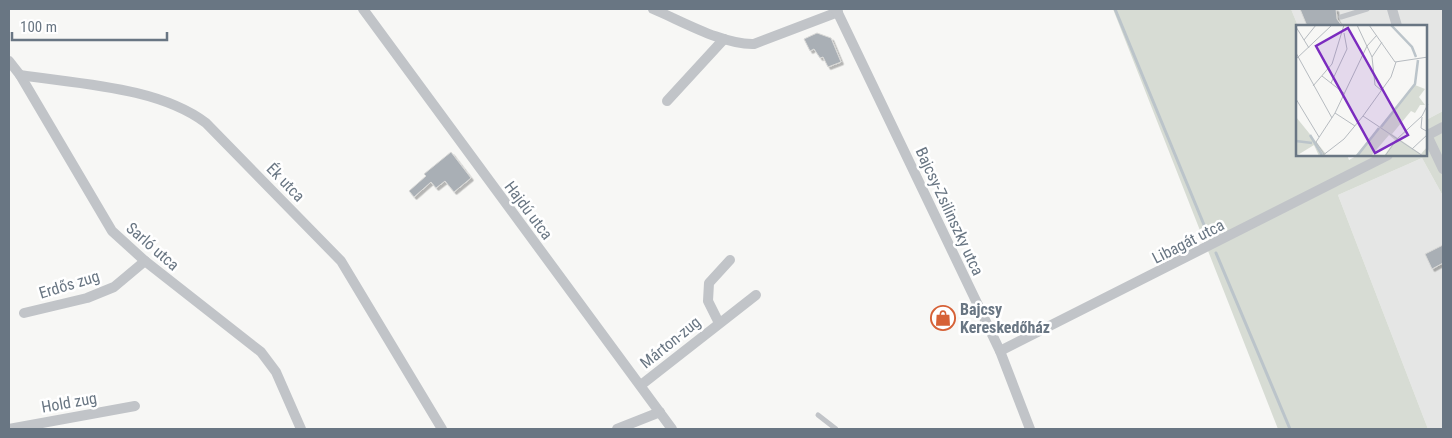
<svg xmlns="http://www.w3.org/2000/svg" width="1452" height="438" font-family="'Roboto Condensed',sans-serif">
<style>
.built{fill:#e5e6e5}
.green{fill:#d7dcd4}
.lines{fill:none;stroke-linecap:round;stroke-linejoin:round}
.stream{stroke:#bbc4ca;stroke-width:3}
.building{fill:#a9afb5;stroke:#d9d9d7;filter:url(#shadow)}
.lane{stroke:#c1c4c8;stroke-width:5}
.street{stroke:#c1c4c8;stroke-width:10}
.labels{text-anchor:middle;stroke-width:5;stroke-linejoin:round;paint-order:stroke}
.street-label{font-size:16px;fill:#697683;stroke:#fff}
.poi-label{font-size:16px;font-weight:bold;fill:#697683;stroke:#fff;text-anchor:start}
.inset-river{fill:none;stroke:#bbc4ca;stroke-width:2.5}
.inset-road{fill:none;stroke:#b6bbc0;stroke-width:1}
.view{fill:#7b2cbf;fill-opacity:0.15;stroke:#7b2cbf;stroke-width:2.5}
.inset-edge{fill:none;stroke:#697683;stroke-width:2.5}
</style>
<defs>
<filter id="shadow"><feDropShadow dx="2.5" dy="2.5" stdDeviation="0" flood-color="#0004"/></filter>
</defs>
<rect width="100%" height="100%" fill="#f7f7f5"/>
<g class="built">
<polygon points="1291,9 1443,9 1443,111 1426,120 1426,26 1298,26"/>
<polygon points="1422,158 1443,196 1443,429 1428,429 1338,195"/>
</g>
<polygon class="green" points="1113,9 1291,9 1298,26 1297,155 1347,155 1349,160 1358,155 1426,155 1426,120 1443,111 1443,196 1422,158 1338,195 1428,429 1278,429"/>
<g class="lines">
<g class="stream">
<polyline points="1115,9 1209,237"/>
<polyline points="1216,253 1290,429"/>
</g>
</g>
<g class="building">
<polygon points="1300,9 1336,9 1337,19 1342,26 1307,26"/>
<polygon points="817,33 831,38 841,62 828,67 823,57 820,58 814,49 810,51 804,39"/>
<polygon points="451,152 471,178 454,192 445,181 436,188 431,182 414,197 409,191 426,176 424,174"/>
<polygon points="1443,245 1443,263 1432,269 1425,254"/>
</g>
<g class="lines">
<g class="lane">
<polyline points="1341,17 1367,9"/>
<polyline points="818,415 836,429"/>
</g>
<g class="street">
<polyline points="363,9 672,429"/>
<path d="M653 9C682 21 723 45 754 44L838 12"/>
<polyline points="836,9 1000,351 1030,429"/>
<polyline points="1392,9 1397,26"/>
<polyline points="9,61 20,75 112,231 145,261 261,352 276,372 301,429"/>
<path d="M20 75C79 84 159 87 206 123L341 261 442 429"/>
<polyline points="667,101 724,39"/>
<polyline points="1426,133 1443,169"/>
<polyline points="1426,136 1443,127"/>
<polyline points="24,313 87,298 114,287 145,261"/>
<polyline points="719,323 708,301 709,283 730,260"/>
<polyline points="1000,351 1388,155"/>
<polyline points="641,385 756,295"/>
<polyline points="9,429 135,406"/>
<polyline points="617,429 660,412"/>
</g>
</g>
<defs>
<symbol id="shop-ring" viewBox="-11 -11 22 22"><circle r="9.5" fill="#fff" stroke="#d66136" stroke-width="1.5"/><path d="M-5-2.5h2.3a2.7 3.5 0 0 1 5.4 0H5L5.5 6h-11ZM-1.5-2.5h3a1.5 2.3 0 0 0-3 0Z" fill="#d66136"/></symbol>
</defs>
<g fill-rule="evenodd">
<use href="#shop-ring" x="929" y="304" width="28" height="28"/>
</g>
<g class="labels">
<g class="street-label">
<text transform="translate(286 182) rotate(46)" y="6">Ék utca</text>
<text transform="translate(529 210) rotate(53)" y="6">Hajdú utca</text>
<text transform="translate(950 211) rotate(65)" y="6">Bajcsy-Zsilinszky utca</text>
<text transform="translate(1188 241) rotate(-27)" y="6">Libagát utca</text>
<text transform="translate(153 246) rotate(41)" y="6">Sarló utca</text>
<text transform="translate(69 284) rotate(-17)" y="6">Erdős zug</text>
<text transform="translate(670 342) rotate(-39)" y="6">Márton-zug</text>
<text transform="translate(69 402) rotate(-10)" y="6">Hold zug</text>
</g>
<g class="poi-label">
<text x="960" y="315">Bajcsy<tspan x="960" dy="18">Kereskedőház</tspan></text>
</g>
</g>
<g transform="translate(1296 25)">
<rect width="131" height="131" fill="#f7f7f5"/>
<path d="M119 60 129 64 123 72 129 80H124L119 88 115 86 96 109 125 129 131 122V131H88L99 115 93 110 75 131H59ZM0 92 30 129 27 131H23L18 120 0 131Z" fill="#d7dcd4"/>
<path class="inset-river" d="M95 0 116 22 120 32M85 102 119 59 122 35M14 110 26 130M0 116 16 118M61 131 83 103"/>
<path class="inset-road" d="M61 0 76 32 79 60 85 65M73 0 99 37 132 32M0 2 13 23M8 15 20 0M0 28 36 93M76 32 86 17M0 34 36 0M26 51 49 69M35 58 51 24 48 8M17 61 36 39 48 0M0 74 23 112M39 88 59 101M67 91 127 131M126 92 125 103 132 107M116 124 132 109M28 129 20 117 39 88 71 21 81 10M26 131 48 114 67 91 95 52 100 37M89 131 101 114 126 91 132 79"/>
<path class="view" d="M52 3 112 110 79 128 20 21Z"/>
<rect width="131" height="131" class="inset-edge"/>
</g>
<rect width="1452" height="438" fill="none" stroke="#697683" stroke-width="20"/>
<path d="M12 32v8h155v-8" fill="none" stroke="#697683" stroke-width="2.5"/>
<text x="20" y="32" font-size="15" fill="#697683" stroke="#ffffff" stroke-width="4" paint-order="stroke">100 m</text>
</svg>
